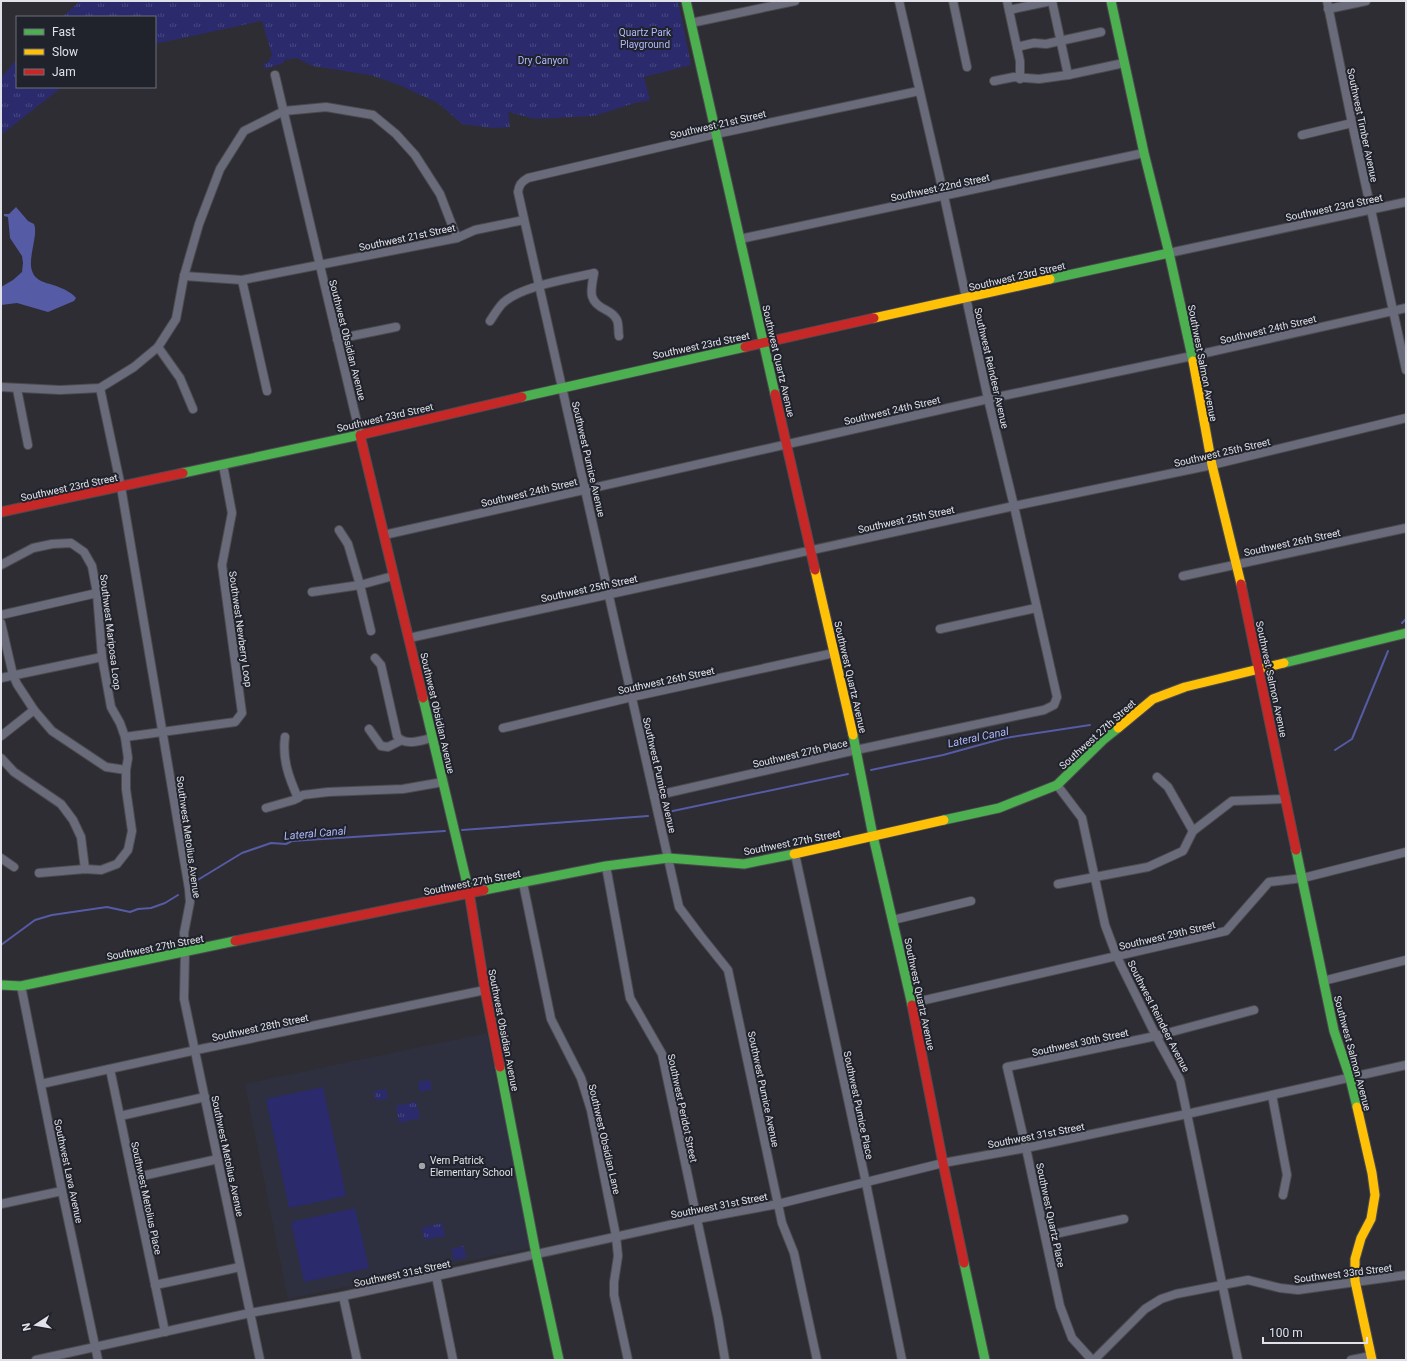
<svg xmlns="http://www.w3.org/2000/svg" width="1407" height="1361" font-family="Roboto,sans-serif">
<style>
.built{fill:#2e303f}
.green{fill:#2b2a6c}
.park{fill:url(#park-tufts)}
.water{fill:#565ba5}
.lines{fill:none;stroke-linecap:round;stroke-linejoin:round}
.stream{stroke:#565ba5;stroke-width:2}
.street-casing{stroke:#4b4b4f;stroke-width:10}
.fast-casing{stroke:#4b4b4f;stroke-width:11}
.slow-casing{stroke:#4b4b4f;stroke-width:11}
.jam-casing{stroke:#4b4b4f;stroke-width:11}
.street{stroke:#696b7a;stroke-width:8}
.fast{stroke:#4caf50;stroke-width:9}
.slow{stroke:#ffc107;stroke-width:9}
.jam{stroke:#c62828;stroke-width:9}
.poi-dot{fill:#a2a3a9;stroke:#20222c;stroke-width:1.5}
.labels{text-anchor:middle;stroke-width:4;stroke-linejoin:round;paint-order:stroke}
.park-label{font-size:10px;fill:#b0b9fb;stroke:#20222c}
.street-label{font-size:10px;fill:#e1e2e9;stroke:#20222c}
.poi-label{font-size:10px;fill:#e1e2e9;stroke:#20222c;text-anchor:start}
.water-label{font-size:11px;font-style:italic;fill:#afb8fa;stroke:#20222c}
</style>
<defs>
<pattern id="park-tufts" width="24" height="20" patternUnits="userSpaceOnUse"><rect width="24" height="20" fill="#2b2a6c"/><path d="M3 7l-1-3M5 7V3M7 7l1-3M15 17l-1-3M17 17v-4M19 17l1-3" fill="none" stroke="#494981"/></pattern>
</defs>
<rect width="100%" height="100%" fill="#2d2d33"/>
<polygon class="built" points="487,1033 530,1248 288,1299 245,1084"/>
<g class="green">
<polygon points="323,1087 346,1196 289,1208 266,1099"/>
<polygon points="355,1208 369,1268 304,1282 291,1222"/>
</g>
<g class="park">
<polygon points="80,1 678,1 691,65 644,77 650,100 635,103 594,116 535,119 508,112 510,127 492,128 462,124 438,103 397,84 370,75 312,66 297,58 284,60 284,63 265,69 263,64 268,62 272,55 262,21 155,44 155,17 62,17"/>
<polygon points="17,59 17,87 62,87 1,135 1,78"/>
<polygon points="430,1080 432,1089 420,1092 418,1082"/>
<polygon points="386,1089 388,1098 376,1101 374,1091"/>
<polygon points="416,1102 420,1118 399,1123 396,1106"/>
<polygon points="442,1223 445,1236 424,1240 422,1228"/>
<polygon points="464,1246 466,1258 454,1260 451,1249"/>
</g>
<path class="water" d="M16 207 28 221 34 224C38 234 30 252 31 266 33 284 49 282 61 288 66 290 73 294 76 298L74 301 48 312 17 303 1 305V287L13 280 22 272 23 263 22 256 10 238 8 217 4 216V214H9Z"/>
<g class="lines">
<g class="stream">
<polyline points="1402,623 1406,619"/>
<polyline points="1335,750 1352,739 1388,651"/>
<polyline points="871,770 943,755 1005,738 1090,725"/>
<polyline points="668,812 848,774"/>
<polyline points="462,830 648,816"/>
<polyline points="196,881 242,853 271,843 286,844 292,841 445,831"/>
<polyline points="1,945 35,920 52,915 107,907 130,912 138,909 151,908 165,903 178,895"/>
</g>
<defs>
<g id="street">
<polyline points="953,1 967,67"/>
<polyline points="1007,1 1020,61 1020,79"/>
<polyline points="1052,1 1068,75"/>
<polyline points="1327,1 1352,123 1406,370"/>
<polyline points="1328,9 1366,1"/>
<polyline points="1009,10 1051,1"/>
<polyline points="691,23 795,1"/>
<polyline points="1017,47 1034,43 1046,44 1101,32"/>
<polyline points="275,75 360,435"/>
<polyline points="994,81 1014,77 1039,79 1068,75 1124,63"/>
<polyline points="1302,135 1352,123"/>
<polyline points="740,239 1144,153"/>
<polyline points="1169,253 1406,202"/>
<polyline points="184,276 242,280 457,238 475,230 524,220"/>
<polyline points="242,280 267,391"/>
<path d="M490 321C494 315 498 308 503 303 521 286 569 279 594 273 591 291 587 301 606 310 610 312 615 316 617 320 619 325 618 331 619 336"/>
<polyline points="337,339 396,327"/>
<polyline points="158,347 180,378 193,409"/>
<polyline points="1,387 60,390 100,388 134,367 158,347 176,319 184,276 199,224 220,169 244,131 284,111 326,107 373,115 396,134 415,155 440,194 457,238"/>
<polyline points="100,388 121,487 189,889 190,902 184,933 185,952 184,999 260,1360"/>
<polyline points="17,389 28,445"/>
<polyline points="339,530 348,544 360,585 371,631"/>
<polyline points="384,535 988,399 1192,356 1406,308"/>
<polyline points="1,565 33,548 52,544 71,543 84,552 92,566 97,593 102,657 111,707 120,723 125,737 128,758 126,770 126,789 132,831 128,850 117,864 101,870 85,869 39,873"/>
<polyline points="1183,576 1406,528"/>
<polyline points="312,592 360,585 393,576"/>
<polyline points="1,615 97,593"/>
<polyline points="1,623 13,675 17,684 34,710 52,731 106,767 126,770"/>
<polyline points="940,629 1036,608"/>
<polyline points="409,638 1014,506 1212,465 1406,418"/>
<path d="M375 658 381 665 397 736C405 747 421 740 432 738"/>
<polyline points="1,678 102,657"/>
<polyline points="503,728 632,697 834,653"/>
<polyline points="369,729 381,746 388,747 400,741"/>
<polyline points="1,736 34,710"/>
<polyline points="125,737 235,722 242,713 222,565 232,513 223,465"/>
<path d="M285 737C282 759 289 778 298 798"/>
<polyline points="1,758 14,772 61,804 73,820 81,837 85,869"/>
<polyline points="1157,777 1168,787 1193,831"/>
<polyline points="1057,785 1082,818 1105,925 1117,957 1156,1036 1180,1080 1238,1360"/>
<polyline points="654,796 856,750 1044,710 1054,705 1057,697 1014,506 988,399 944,196 899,1"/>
<polyline points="266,808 294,800 303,795 328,792 403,789 443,782"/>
<polyline points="795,854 866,1183 902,1360"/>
<polyline points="1,858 14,867"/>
<polyline points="606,866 630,998 662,1054 718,1318 725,1360"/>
<polyline points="523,883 551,1019 581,1078 591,1110 616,1236 618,1256 614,1282 614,1295 628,1360"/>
<polyline points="1058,884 1148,867 1183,851 1193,831 1232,801 1286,799"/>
<polyline points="893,920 971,901"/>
<polyline points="1323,981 1406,960"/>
<polyline points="21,986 62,1191 98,1360"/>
<polyline points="912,1003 1226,931 1269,882 1303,878 1406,852"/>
<polyline points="110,1069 165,1332"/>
<polyline points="41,1084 196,1050 485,990"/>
<polyline points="1272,1095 1287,1175 1283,1195"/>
<polyline points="120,1116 205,1097"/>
<polyline points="133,1178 218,1159"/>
<polyline points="1,1204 62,1191"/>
<polyline points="1045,1236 1124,1219"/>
<polyline points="436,1276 453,1360"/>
<polyline points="155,1285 240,1267"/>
<polyline points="343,1296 357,1360"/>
<polyline points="36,1360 250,1313 343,1296 436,1276 697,1219 778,1204 943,1163 1026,1148 1187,1114 1406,1065"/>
<path d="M817 1360 794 1253 782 1223 728 970 700 935 679 907 518 192C519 185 521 182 528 178L716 134 919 91"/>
<polyline points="1092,1360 1072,1338 1060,1306 1026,1148 1007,1067 1156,1036 1254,1010"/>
<polyline points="1094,1360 1145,1309 1161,1299 1176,1294 1248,1280 1280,1288 1298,1290 1406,1275"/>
<polyline points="1351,1360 1371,1356"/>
</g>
<g id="fast">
<polyline points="686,1 775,394"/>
<polyline points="1111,1 1144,153 1169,253 1193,361"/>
<polyline points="1050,279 1169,253"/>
<polyline points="522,397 745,347"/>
<polyline points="183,473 364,434"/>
<polyline points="1284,663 1406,633"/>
<polyline points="423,698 469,892"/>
<polyline points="853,735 873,836 912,1005"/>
<polyline points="944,820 999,808 1057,785 1103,740 1118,728"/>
<polyline points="1296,850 1334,1031 1350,1078 1357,1107"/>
<polyline points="484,890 606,866 668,858 744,864 794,854"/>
<polyline points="1,985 21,986 235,941"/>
<polyline points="500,1067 536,1254 559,1360"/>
<polyline points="964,1263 985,1360"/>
</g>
<g id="slow">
<polyline points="874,318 1050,279"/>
<polyline points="1193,361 1212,465 1241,584"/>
<polyline points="815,570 853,735"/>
<polyline points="1118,728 1153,699 1185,687 1284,663"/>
<polyline points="794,854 944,820"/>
<polyline points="1357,1107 1372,1173 1375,1195 1371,1219 1361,1238 1355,1259 1355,1281 1372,1360"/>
</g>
<g id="jam">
<polyline points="745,347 874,318"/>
<polyline points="775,394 815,570"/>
<polyline points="364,434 522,397"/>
<polyline points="360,435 423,698"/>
<polyline points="1,512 183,473"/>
<polyline points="1241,584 1296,850"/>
<polyline points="469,892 485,990 500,1067"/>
<polyline points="235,941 484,890"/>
<polyline points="912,1005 943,1163 964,1263"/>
</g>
</defs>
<use href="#street" class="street-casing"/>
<use href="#fast" class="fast-casing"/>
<use href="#slow" class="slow-casing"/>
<use href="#jam" class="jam-casing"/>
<use href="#street" class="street"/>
<use href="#fast" class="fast"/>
<use href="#slow" class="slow"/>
<use href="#jam" class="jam"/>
</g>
<circle class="poi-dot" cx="422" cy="1166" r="4"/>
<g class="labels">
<g class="park-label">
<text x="645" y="36">Quartz Park<tspan x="645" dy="12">Playground</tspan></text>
<text x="543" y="64">Dry Canyon</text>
</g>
<g class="street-label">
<text transform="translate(718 124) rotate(-13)" y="4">Southwest 21st Street</text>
<text transform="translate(1363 125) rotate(78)" y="4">Southwest Timber Avenue</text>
<text transform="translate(940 187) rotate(-12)" y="4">Southwest 22nd Street</text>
<text transform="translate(1334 207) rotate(-12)" y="4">Southwest 23rd Street</text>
<text transform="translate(407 237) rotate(-12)" y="4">Southwest 21st Street</text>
<text transform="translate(1017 276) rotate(-13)" y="4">Southwest 23rd Street</text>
<text transform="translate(1268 329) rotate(-13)" y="4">Southwest 24th Street</text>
<text transform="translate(348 340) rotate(76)" y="4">Southwest Obsidian Avenue</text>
<text transform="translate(701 345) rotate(-12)" y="4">Southwest 23rd Street</text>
<text transform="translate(779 361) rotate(77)" y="4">Southwest Quartz Avenue</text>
<text transform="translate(1203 363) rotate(79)" y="4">Southwest Salmon Avenue</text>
<text transform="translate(992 368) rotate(77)" y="4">Southwest Reindeer Avenue</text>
<text transform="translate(892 410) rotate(-13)" y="4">Southwest 24th Street</text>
<text transform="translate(385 417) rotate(-13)" y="4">Southwest 23rd Street</text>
<text transform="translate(1222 452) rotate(-13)" y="4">Southwest 25th Street</text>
<text transform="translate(589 459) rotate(77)" y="4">Southwest Pumice Avenue</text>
<text transform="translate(69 487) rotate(-12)" y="4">Southwest 23rd Street</text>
<text transform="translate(529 492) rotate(-13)" y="4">Southwest 24th Street</text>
<text transform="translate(906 519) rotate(-12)" y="4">Southwest 25th Street</text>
<text transform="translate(1292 542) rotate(-12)" y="4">Southwest 26th Street</text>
<text transform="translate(589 588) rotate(-12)" y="4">Southwest 25th Street</text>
<text transform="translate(241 629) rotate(82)" y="4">Southwest Newberry Loop</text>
<text transform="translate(111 632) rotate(83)" y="4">Southwest Mariposa Loop</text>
<text transform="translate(851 677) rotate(77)" y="4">Southwest Quartz Avenue</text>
<text transform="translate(1272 679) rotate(78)" y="4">Southwest Salmon Avenue</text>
<text transform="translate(666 680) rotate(-12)" y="4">Southwest 26th Street</text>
<text transform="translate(438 713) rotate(77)" y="4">Southwest Obsidian Avenue</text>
<text transform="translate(1097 734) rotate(-42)" y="4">Southwest 27th Street</text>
<text transform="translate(800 753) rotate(-13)" y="4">Southwest 27th Place</text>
<text transform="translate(660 775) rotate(77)" y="4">Southwest Pumice Avenue</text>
<text transform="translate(189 837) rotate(82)" y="4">Southwest Metolius Avenue</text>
<text transform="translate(792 842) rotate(-11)" y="4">Southwest 27th Street</text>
<text transform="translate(472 882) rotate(-11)" y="4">Southwest 27th Street</text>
<text transform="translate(1167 935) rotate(-13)" y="4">Southwest 29th Street</text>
<text transform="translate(155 947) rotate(-11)" y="4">Southwest 27th Street</text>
<text transform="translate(920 994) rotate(78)" y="4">Southwest Quartz Avenue</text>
<text transform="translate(1159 1016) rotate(63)" y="4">Southwest Reindeer Avenue</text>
<text transform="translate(260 1027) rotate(-12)" y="4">Southwest 28th Street</text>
<text transform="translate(504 1030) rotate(79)" y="4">Southwest Obsidian Avenue</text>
<text transform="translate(1080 1042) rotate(-12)" y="4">Southwest 30th Street</text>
<text transform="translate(1353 1053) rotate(75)" y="4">Southwest Salmon Avenue</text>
<text transform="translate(764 1089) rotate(78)" y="4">Southwest Pumice Avenue</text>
<text transform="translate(859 1105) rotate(78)" y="4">Southwest Pumice Place</text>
<text transform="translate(683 1108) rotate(78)" y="4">Southwest Peridot Street</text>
<text transform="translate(1036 1135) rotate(-11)" y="4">Southwest 31st Street</text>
<text transform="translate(605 1139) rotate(77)" y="4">Southwest Obsidian Lane</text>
<text transform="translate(228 1156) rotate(78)" y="4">Southwest Metolius Avenue</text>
<text transform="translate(69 1171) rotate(78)" y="4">Southwest Lava Avenue</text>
<text transform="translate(147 1198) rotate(78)" y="4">Southwest Metolius Place</text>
<text transform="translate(719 1205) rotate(-11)" y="4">Southwest 31st Street</text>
<text transform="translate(1051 1215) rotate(78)" y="4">Southwest Quartz Place</text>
<text transform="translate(402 1273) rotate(-12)" y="4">Southwest 31st Street</text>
<text transform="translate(1343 1273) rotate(-7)" y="4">Southwest 33rd Street</text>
</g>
<g class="poi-label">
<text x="430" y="1164">Vern Patrick<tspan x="430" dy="12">Elementary School</tspan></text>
</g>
<g class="water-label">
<text transform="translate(978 737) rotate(-12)" y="4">Lateral Canal</text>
<text transform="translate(315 833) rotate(-5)" y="4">Lateral Canal</text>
</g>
</g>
<rect width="1407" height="1361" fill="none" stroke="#e1e2e9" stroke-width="4"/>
<rect x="16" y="16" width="140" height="72" fill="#20222c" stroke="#6d6f78"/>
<rect x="24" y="29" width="20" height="6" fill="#4caf50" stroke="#6d6f78"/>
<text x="52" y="36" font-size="12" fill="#e1e2e9">Fast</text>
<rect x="24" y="49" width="20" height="6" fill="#ffc107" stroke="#6d6f78"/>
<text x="52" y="56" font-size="12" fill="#e1e2e9">Slow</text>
<rect x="24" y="69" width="20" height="6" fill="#c62828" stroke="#6d6f78"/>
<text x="52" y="76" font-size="12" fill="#e1e2e9">Jam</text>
<g transform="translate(36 1325) rotate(258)" stroke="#20222c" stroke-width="3" paint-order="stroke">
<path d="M0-3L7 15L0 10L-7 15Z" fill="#e1e2e9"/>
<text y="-6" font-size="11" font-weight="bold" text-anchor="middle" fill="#e1e2e9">N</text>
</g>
<path d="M1263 1337v6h104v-6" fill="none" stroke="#e1e2e9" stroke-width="2"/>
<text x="1269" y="1337" font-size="12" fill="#e1e2e9" stroke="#20222c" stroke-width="3" paint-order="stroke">100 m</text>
</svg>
